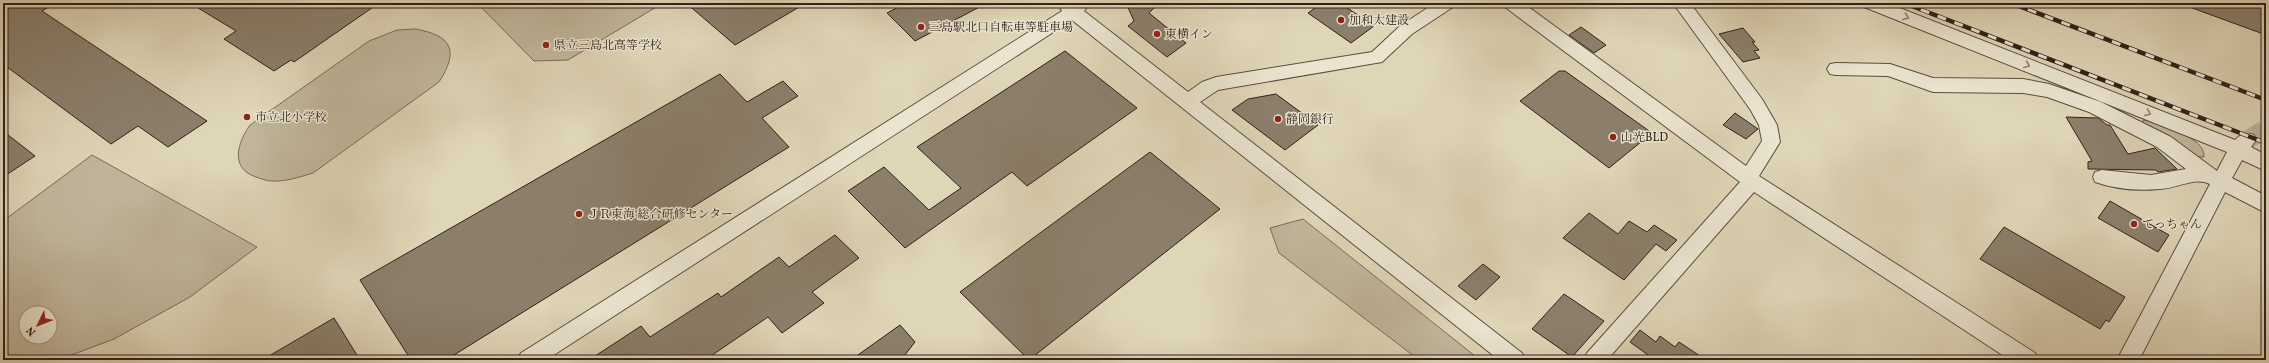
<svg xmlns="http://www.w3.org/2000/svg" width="2269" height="363" font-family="Vollkorn,'Noto Serif JP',serif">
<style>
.green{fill:#c1b69c;stroke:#786c5b;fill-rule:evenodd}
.building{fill:#8b7f6c;stroke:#2f211a}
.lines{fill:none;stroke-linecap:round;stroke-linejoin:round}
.minor-tunnel{stroke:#bcb198;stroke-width:19;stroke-dasharray:19 10;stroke-linecap:butt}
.minor-casing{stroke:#5b4e41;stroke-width:2}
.minor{fill:#eae4d0;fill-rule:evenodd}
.rail-casing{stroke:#2f211a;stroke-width:4.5}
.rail{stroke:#eae4d0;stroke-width:3;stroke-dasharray:9;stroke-linecap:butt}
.oneway{stroke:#8c8275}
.poi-dot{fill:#8f2418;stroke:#eae4d0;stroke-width:1.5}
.labels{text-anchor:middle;stroke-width:3;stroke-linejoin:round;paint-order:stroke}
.poi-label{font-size:12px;fill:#2f211a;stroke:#eae4d0;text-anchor:start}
</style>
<rect width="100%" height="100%" fill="#dfd5b7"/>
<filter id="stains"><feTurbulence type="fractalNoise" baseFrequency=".005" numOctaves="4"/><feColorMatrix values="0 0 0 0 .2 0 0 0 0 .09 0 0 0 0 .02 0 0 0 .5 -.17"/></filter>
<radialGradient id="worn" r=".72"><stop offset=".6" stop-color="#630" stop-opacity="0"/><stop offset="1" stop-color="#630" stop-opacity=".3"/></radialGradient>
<g class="green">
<polygon points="477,3 663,3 568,60 534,61"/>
<path d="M415 29C451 35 460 50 439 82L313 173C300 177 285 182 271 181 266 181 260 178 256 177 229 168 238 142 250 125L369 41 397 30Z"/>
<path d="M2143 120C2159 124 2206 137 2204 157H2197L2143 124Z"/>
<path d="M92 155 257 247 190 297 114 339 58 360H3V221ZM26 313H50V337H26Z"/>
<polygon points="1303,219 1480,360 1419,360 1279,253 1270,228"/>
</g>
<g class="building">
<polygon points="3,3 55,3 42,11 207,121 168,147 138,126 111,144 3,64"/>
<polygon points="190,3 379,3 294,62 291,60 274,71 224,39 236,31"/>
<polygon points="686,3 806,3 735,45"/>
<polygon points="906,3 987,3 915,41 887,13"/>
<polygon points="1126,3 1159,3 1149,13 1186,43 1167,57 1128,26 1134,21"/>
<polygon points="1322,3 1340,3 1374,26 1351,43 1308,13"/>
<polygon points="2184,3 2251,3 2266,9 2266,35 2184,5"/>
<polygon points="1581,27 1606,45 1594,53 1569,35"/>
<polygon points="1743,28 1755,42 1752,42 1759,50 1754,51 1760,58 1743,62 1719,34"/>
<polygon points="1065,51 1137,108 1027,186 1012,172 905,248 848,191 884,167 929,210 961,188 917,147"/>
<polygon points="1559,71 1565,71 1652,133 1609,168 1520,101"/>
<polygon points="720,74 747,102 783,81 798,96 762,118 789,147 446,360 411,360 360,280"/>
<polygon points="1276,94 1318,125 1285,150 1232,110 1248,99"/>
<polygon points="1735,113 1758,129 1746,139 1723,125"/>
<polygon points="2066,117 2098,118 2107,125 2110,125 2128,154 2155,148 2177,169 2158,172 2156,170 2088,169 2088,162 2092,161"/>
<polygon points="3,131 35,156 3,177"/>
<polygon points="1150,152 1220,209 1029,360 960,292"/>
<polygon points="2110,201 2169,235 2158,252 2098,218"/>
<polygon points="1589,213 1618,234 1629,221 1647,232 1654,225 1677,240 1666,251 1656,244 1624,280 1563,238"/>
<polygon points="2004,227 2125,297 2109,322 2106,320 2100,329 1980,259"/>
<polygon points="835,235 859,258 812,292 824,303 782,333 768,317 705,360 589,360 641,326 650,337 718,293 721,297 779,257 789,267"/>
<polygon points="1483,264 1500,277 1476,300 1458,286"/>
<polygon points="1564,294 1604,321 1572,357 1532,329"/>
<polygon points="334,318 360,360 262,360"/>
<polygon points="900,325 915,342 901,360 851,360"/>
<polygon points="1640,330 1656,342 1660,336 1675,347 1679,342 1706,360 1655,360 1630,342"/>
</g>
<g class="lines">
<polyline class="minor-tunnel" points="2247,140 2266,129"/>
<defs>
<g id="minor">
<polygon points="1057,3 1090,3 1084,11 1188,92 1202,82 1216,77 1372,52 1400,26 1435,3 1455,3 1453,7 1412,34 1382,62 1218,90 1200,102 1522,353 1526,360 1499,360 1072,20 546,360 517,360 521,353 1062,11"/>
<polygon points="1503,3 1523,3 1746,166 1762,141 1759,125 1750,109 1673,3 1690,3 1762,99 1777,125 1780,142 1759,176 2035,353 2039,360 2010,360 1754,192 1607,360 1583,360 1587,353 1740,182 1505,7"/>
<path d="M1862 3H1887L2235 140C2241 134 2245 132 2254 135L2256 140 2251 147 2266 155V171L2242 160 2232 178 2266 196V213L2225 192 2139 360H2117L2210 184C2195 176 2176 189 2159 189 2139 191 2115 189 2095 182L2093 177 2095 172 2102 170 2151 175 2186 169 2157 147 2089 112 2047 97 2023 93 1933 92 1888 76 1836 75 1830 74 1827 69 1830 64 1836 63 1890 64 1933 78 2023 79 2049 84 2101 102 2171 137 2217 171 2227 152 1864 7Z"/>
</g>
</defs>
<use href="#minor" class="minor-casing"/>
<use href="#minor" class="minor"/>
<defs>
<g id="rail">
<polyline points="1904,3 2266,143"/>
<polyline points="2011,3 2266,100"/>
</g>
</defs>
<use href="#rail" class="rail-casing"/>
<use href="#rail" class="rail"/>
</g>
<defs><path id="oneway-chevron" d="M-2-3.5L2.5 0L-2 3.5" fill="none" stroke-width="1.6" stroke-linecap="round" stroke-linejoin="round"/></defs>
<g class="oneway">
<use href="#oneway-chevron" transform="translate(1906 17) rotate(22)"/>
<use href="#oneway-chevron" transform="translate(2027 65) rotate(22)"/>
<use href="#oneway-chevron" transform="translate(2148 113) rotate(22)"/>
</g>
<g class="poi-dot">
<circle cx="1341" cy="20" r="4"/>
<circle cx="921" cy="27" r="4"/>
<circle cx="1157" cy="34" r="4"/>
<circle cx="546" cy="45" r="4"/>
<circle cx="247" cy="117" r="4"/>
<circle cx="1278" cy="119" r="4"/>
<circle cx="1613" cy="137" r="4"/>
<circle cx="579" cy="214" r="4"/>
<circle cx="2134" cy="224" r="4"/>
</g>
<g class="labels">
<g class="poi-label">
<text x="1349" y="24">加和太建設</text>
<text x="929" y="31">三島駅北口自転車等駐車場</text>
<text x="1165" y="38">東横イン</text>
<text x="554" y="49">県立三島北高等学校</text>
<text x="255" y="121">市立北小学校</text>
<text x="1286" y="123">静岡銀行</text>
<text x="1621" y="141">山光BLD</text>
<text x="587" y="218">ＪＲ東海 総合研修センター</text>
<text x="2142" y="228">てっちゃん</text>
</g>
</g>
<rect width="2269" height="363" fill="none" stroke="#dfd5b7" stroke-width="16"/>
<rect x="4" y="4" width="2261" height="355" fill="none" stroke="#2f211a" stroke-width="2"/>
<rect x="8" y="8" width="2253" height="347" fill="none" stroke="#2f211a"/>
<g transform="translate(38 325) rotate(227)"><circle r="19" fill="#eae4d0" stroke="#9f9687"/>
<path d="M0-3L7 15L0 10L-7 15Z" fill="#8f2418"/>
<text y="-6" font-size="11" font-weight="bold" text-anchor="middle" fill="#2f211a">N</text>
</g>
<rect width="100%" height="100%" filter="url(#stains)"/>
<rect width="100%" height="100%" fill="url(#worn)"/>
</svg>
